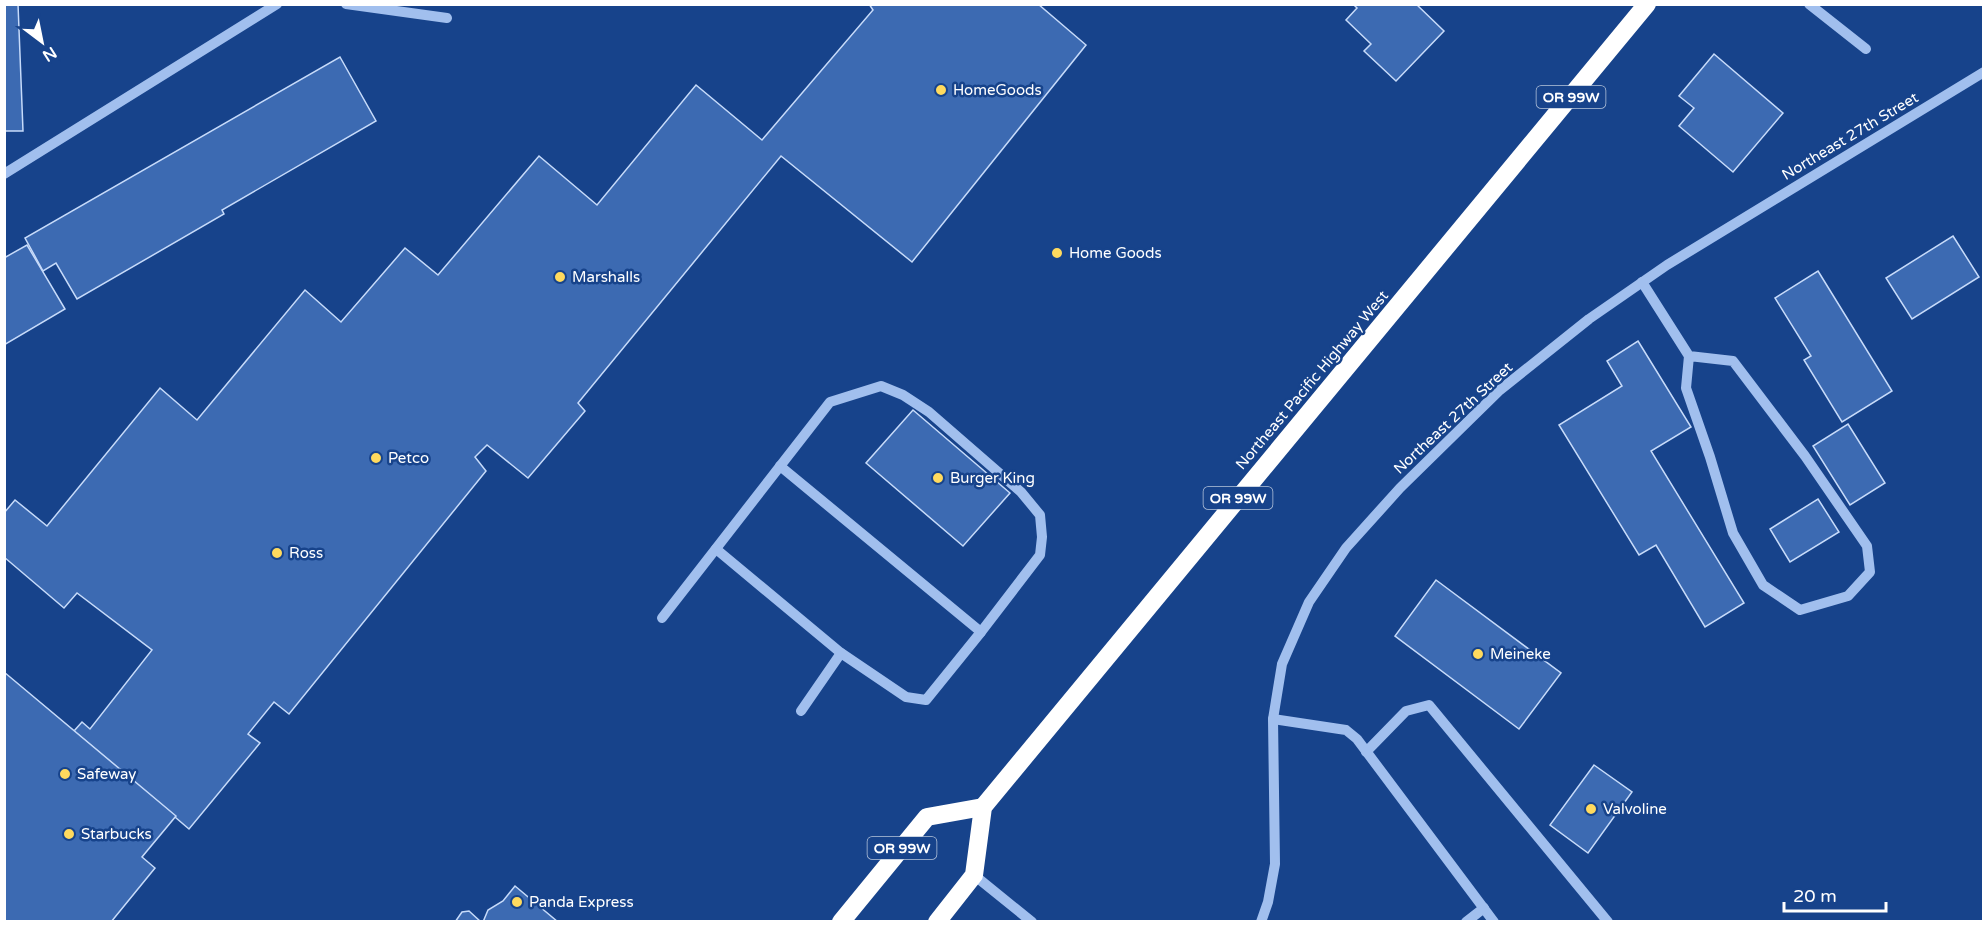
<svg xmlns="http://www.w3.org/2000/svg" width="1988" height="926" font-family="'Varela Round',sans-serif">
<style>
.building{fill:#3c6ab2;stroke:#c7dbfa;stroke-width:1.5}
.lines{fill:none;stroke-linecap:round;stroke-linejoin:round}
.minor{stroke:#a1bfee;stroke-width:10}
.highway{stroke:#fff;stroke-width:18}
.poi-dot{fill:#ffda5e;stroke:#17438b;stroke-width:2}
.labels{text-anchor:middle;stroke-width:5;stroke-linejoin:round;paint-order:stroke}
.shield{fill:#17438b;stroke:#b9c7dc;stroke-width:1.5}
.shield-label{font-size:14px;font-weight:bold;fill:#fff}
.poi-label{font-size:15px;fill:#fff;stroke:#17438b;text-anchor:start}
.street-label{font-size:15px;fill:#fff;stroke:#17438b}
</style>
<rect width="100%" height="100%" fill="#17438b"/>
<g class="building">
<polygon points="4,4 18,4 23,131 4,131"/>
<polygon points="869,4 1038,4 1086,45 912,262 781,156 578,403 585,411 528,478 487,445 475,457 486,471 289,714 274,702 248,734 260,743 189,829 74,731 82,722 90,729 152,650 77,593 64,608 4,557 4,513 15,500 47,526 160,388 197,420 305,290 341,322 405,248 438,275 539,156 597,205 696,85 762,140 873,10"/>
<polygon points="1353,4 1416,4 1444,31 1396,81 1364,51 1371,44 1346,20 1357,8"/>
<polygon points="1714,54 1783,113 1733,172 1679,126 1694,108 1679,96"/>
<polygon points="340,57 376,121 222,210 224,214 77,299 56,263 43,271 25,238"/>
<polygon points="1953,236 1979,277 1912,319 1886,278"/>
<polygon points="27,245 65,309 4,345 4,258"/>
<polygon points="1818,271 1892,391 1842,422 1804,360 1811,356 1775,298"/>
<polygon points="1638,341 1691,427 1651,451 1744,603 1705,627 1656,545 1639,555 1559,425 1622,386 1607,361"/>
<polygon points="913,410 1010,493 963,546 866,463"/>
<polygon points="1848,424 1885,483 1850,505 1813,446"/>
<polygon points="1818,499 1839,532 1790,562 1770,529"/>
<polygon points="1436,580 1561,673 1519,729 1395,636"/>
<polygon points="4,672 176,816 142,857 155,868 111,922 4,922"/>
<polygon points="1594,765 1632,792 1588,853 1550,825"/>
<polygon points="515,886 558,922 483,922 488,910 503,901"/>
<polygon points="469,911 481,922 455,922 462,912"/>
</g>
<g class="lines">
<g class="minor">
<polyline points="346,4 447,18"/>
<polyline points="1809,4 1866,49"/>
<polyline points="4,174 277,4"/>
<polyline points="1642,282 1689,356 1733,361 1805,456 1867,546 1870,572 1848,596 1800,610 1763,585 1733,533 1710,457 1686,388 1689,356"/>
<polyline points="780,466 981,632"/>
<polyline points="716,549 841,653"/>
<polyline points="662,618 830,402 881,386 903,395 929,412 1021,492 1040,515 1042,537 1040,555 981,632 926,700 906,697 841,653 801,711"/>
<polyline points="1273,719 1346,730 1357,739 1494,922"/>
<polyline points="1366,752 1406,711 1429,705 1608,922"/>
<polyline points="974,875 1032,922"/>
<polyline points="1261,922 1268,902 1275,864 1273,719 1282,664 1309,602 1346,548 1400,488 1500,390 1589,319 1667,265 1984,72"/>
<polyline points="1466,922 1484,908"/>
</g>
<g class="highway">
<polyline points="841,922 927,817 983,807"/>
<polyline points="937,922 974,875 983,807 1647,4"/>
</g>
</g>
<g class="poi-dot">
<circle cx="941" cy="90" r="6"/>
<circle cx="1057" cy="253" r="6"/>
<circle cx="560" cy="277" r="6"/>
<circle cx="376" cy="458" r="6"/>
<circle cx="938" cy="478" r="6"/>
<circle cx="277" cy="553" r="6"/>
<circle cx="1478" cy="654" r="6"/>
<circle cx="65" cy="774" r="6"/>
<circle cx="1591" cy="809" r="6"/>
<circle cx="69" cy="834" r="6"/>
<circle cx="517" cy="902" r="6"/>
</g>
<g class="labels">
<g class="shield">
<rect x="1536.5" y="86" width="69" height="22" rx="4.5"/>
<rect x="1203.5" y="487" width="69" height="22" rx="4.5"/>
<rect x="867.5" y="837" width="69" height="22" rx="4.5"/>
</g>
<g class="shield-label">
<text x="1571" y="102">OR 99W</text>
<text x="1238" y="503">OR 99W</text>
<text x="902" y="853">OR 99W</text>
</g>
<g class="poi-label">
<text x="953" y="95">HomeGoods</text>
<text x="1069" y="258">Home Goods</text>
<text x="572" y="282">Marshalls</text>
<text x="388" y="463">Petco</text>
<text x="950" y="483">Burger King</text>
<text x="289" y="558">Ross</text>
<text x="1490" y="659">Meineke</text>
<text x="77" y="779">Safeway</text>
<text x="1603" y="814">Valvoline</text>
<text x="81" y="839">Starbucks</text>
<text x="529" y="907">Panda Express</text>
</g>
<g class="street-label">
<text transform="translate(1850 136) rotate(-31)" y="5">Northeast 27th Street</text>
<text transform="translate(1312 380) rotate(-50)" y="5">Northeast Pacific Highway West</text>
<text transform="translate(1453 418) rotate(-43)" y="5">Northeast 27th Street</text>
</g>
</g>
<rect width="1988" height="926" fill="none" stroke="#ffffff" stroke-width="12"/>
<g transform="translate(42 42) rotate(148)" stroke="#17438b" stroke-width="4.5" paint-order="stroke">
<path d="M0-4.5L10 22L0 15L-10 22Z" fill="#ffffff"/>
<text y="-9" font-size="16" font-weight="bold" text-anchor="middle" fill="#ffffff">N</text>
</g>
<path d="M1784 902v9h102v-9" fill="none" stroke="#ffffff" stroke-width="3"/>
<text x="1793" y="902" font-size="18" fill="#ffffff" stroke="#17438b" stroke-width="4.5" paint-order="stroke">20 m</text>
</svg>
